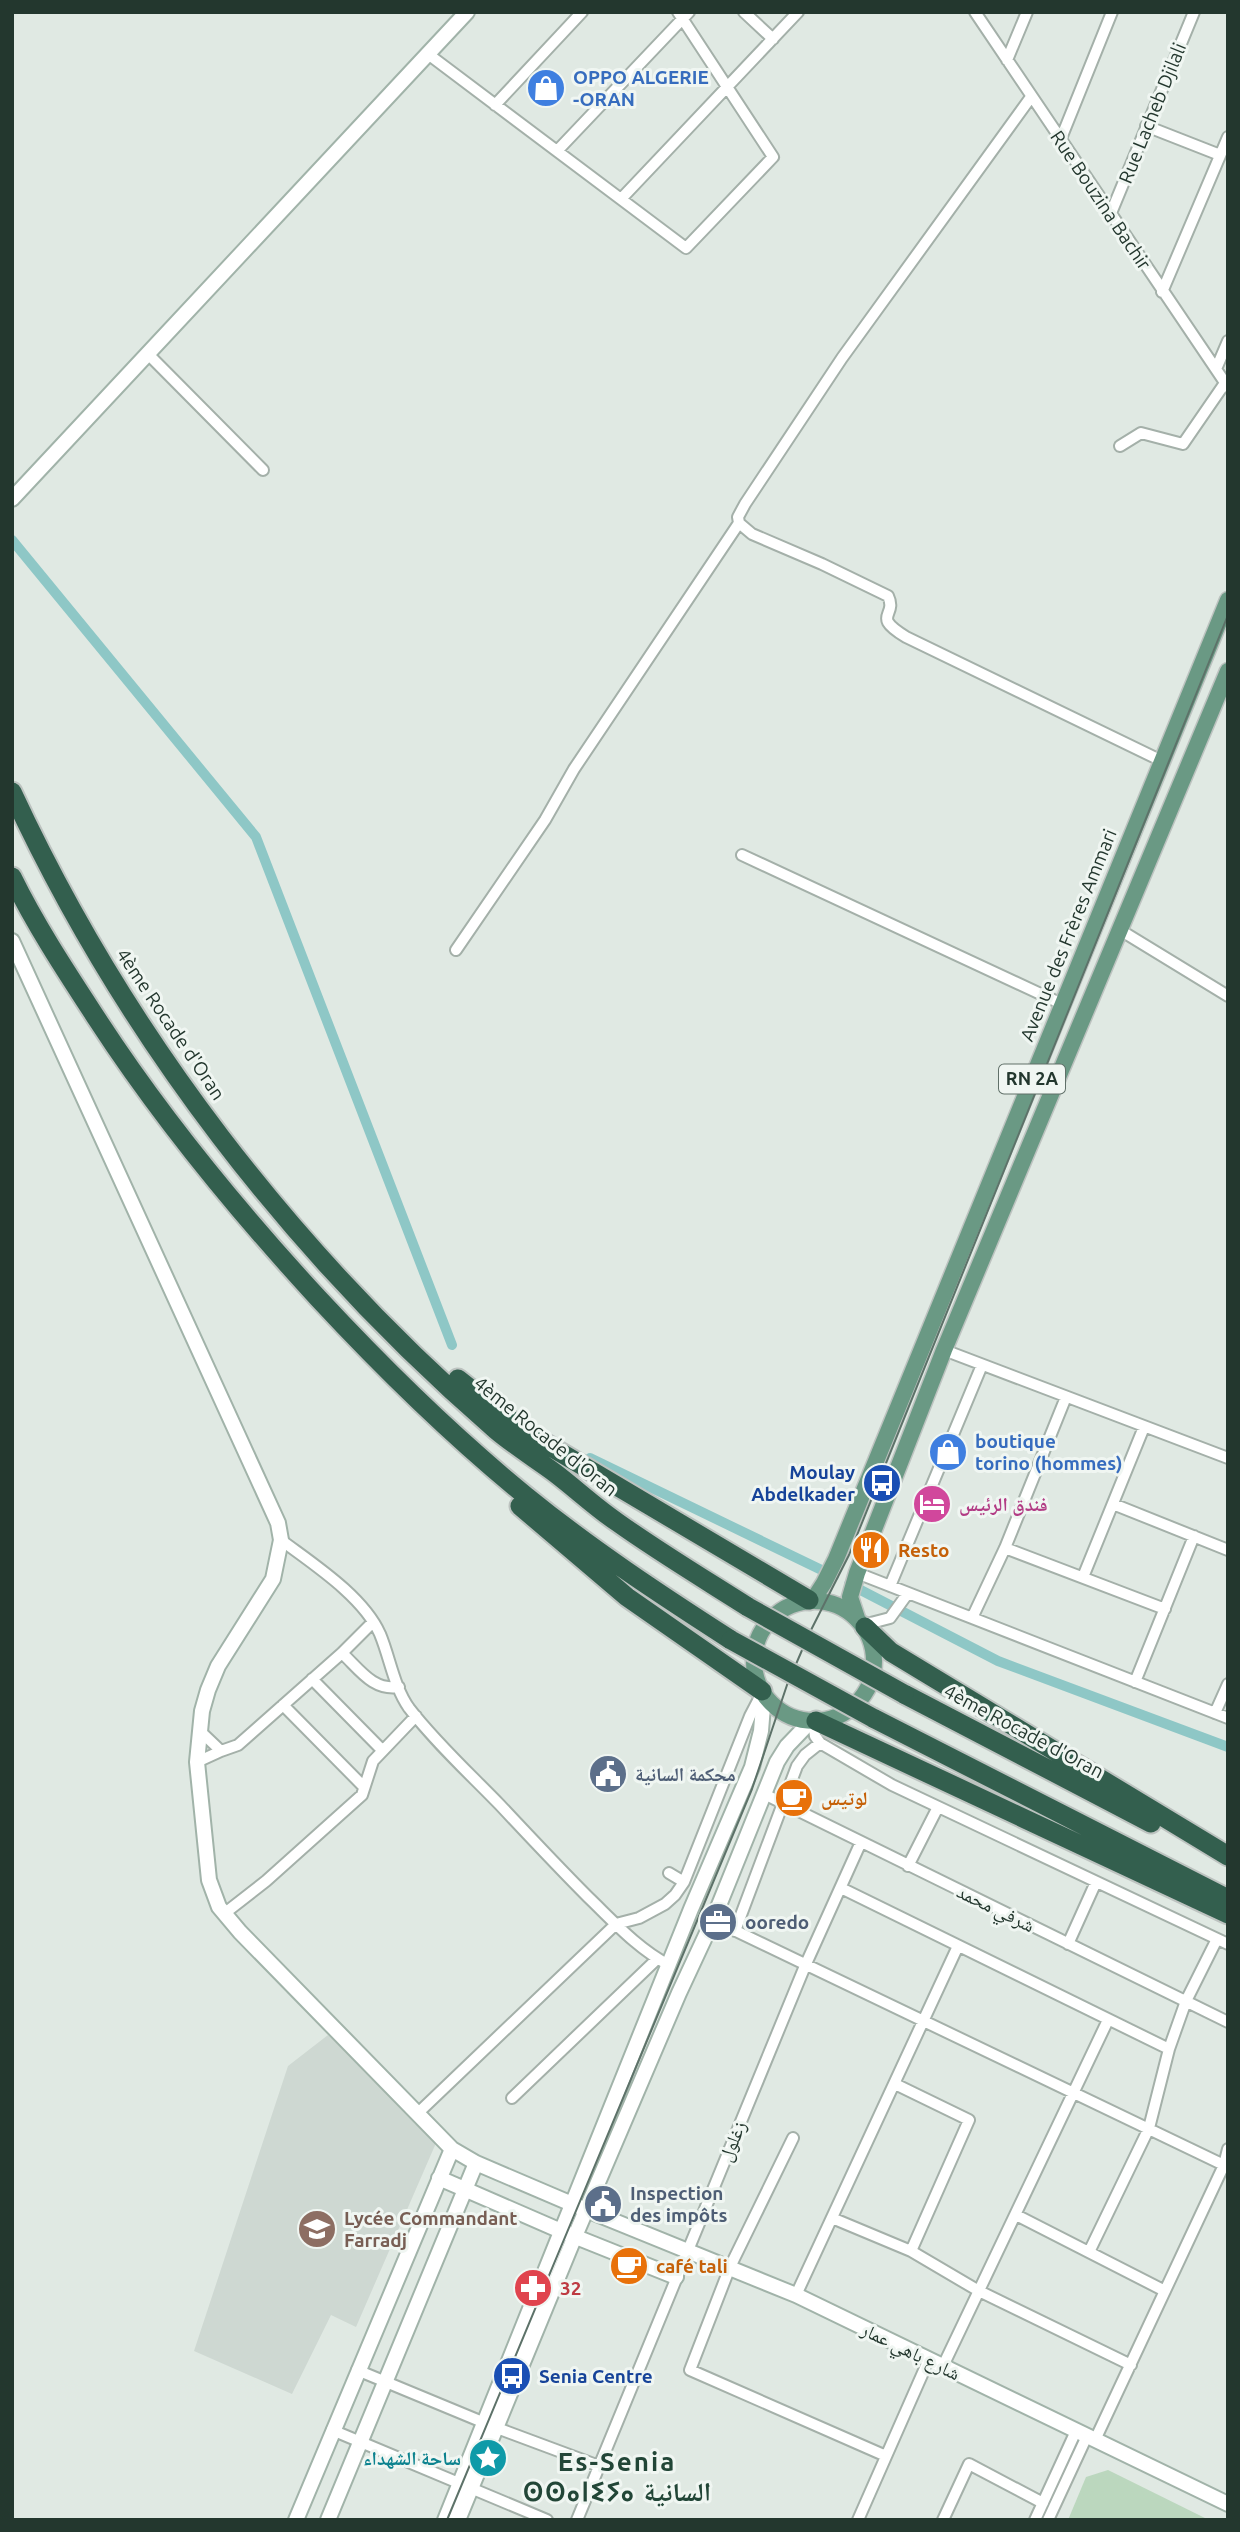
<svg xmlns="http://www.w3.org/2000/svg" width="1240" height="2532" viewBox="0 0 1240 2532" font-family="Ubuntu,'Noto Naskh Arabic','Noto Sans Tifinagh',sans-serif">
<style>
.built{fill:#ced8d2}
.green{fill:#bbd7be}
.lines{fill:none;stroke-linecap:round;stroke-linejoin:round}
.canal{stroke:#8ec7c6;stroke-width:10}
.street-casing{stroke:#a4b0a9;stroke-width:14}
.secondary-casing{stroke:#a1b3a9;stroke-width:18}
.primary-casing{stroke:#bdc3c0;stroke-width:19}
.highway-casing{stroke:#bdc3c0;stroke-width:23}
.street{stroke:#fff;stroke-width:10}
.secondary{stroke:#fff;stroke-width:14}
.primary{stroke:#6a9984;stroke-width:16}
.highway{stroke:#335f4e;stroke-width:19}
.tram{stroke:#5d7269;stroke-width:2}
.highway-bridge-casing{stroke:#bdc3c0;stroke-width:23;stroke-linecap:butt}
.highway-bridge{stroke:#335f4e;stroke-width:19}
.labels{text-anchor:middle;stroke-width:6;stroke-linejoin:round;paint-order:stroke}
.shield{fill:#f0f6f2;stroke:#607069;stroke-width:2}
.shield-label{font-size:18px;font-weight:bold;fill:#23372e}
.shop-label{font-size:19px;font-weight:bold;fill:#366cbe;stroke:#f0f6f2;text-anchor:start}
.street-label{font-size:19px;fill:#23372e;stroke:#f0f6f2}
.transit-label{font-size:19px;font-weight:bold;fill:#164399;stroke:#f0f6f2;text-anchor:end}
.hotel-label{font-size:19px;font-weight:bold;fill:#b23c85;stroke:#f0f6f2;text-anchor:start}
.food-label{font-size:19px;font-weight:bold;fill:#c56008;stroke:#f0f6f2;text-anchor:start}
.service-label{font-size:19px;font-weight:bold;fill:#4e5e75;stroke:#f0f6f2;text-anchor:start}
.education-label{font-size:19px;font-weight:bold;fill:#785e54;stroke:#f0f6f2;text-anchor:start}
.health-label{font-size:19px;font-weight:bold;fill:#be3a42;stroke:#f0f6f2;text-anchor:start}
.culture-label{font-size:19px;font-weight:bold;fill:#0d838f;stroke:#f0f6f2;text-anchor:end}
.district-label{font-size:26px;font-weight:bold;letter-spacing:2px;fill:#224637;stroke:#f0f6f2}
</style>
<rect width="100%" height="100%" fill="#e0e9e3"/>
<path class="built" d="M 328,2035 L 436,2143 L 356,2327 L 331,2315 L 292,2394 L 194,2351 L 288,2066 Z"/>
<path class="green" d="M 1108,2470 L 1209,2520 L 1068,2520 L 1086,2477 Z"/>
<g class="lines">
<path class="canal" d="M 12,540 L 256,837 L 452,1345
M 590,1458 L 834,1576
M 849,1584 L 998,1661 L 1228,1747"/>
<defs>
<path id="street" d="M 744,12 L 773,39
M 975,12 L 1228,387
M 428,54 L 686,248 L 773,157 L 678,12
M 1007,60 L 1027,12
M 1031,97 L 842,358 L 745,504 L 738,517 L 739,523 L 752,534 L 822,564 L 888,596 C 898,617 870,615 906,637 L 1162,761
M 495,105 L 582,12
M 1146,126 L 1220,155
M 1060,141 L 1112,12
M 557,151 L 689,12
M 621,199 L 798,12
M 1111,213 L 1194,12
M 1162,292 L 1228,137
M 148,354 L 263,470
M 1216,369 L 1228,341
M 1120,446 L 1141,433 L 1183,444 L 1225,383
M 742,855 L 1062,1004
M 1120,930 L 1228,996
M 456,950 L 545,820 L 574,769 L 739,523
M 944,1350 L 1228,1458
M 1113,1504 L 1228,1550
M 281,1540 C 313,1564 363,1596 380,1634 C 390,1658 394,1687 409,1708 C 436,1743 470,1774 500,1805 C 529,1836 558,1867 588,1897 C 613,1921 638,1949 669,1965
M 1005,1548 L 1165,1609
M 857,1573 L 1228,1718
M 1083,1577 L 1144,1427
M 890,1586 L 982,1365
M 972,1618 L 1005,1548 L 1066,1397
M 863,1625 L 890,1618 L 908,1593
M 342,1653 C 360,1670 373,1691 399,1687
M 312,1679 L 382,1750
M 1135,1682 L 1194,1536
M 283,1705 L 364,1787
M 1215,1713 L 1228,1684
M 813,1721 L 815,1736 L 820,1743 L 892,1785 L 1228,1944
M 200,1731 L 221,1751 L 238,1745 L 342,1653 L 372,1623
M 197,1762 L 221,1751
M 764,1794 L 1228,2022
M 908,1866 L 938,1807
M 669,1873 L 684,1882
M 841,1888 L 1169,2049
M 225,1913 L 266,1881 L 362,1795 L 373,1761 L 416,1716
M 713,1920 L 1228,2167
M 735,1931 L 797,1766 L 805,1755 L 820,1743
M 1068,1944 L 1096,1882
M 895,2084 L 969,2120 L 911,2251
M 512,2098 L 657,1959
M 418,2113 L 616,1924 L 639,1918 L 665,1904 L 675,1895 L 684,1882 L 750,1716 L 762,1693
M 793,2138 L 730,2267 L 690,2370 L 886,2456
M 1016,2215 L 1165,2291
M 832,2218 L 911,2251 L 979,2291 L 1131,2365
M 1089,2252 L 1149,2128 L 1169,2049 L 1186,2001 L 1217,1939
M 796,2295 L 958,1946
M 943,2366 L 1108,2020
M 357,2370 L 497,2428 L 599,2466
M 332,2430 L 547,2520
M 1095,2440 L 1224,2165 L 1228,2149
M 577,2520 L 805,1966 L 861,1842
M 858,2520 L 929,2359
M 943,2520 L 969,2464 L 1043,2503
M 1035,2520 L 1076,2431
M 1048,2520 L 1087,2436"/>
<path id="secondary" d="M 12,499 L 467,12
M 12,941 L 278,1523 L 281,1540 L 273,1579 L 218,1666 L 208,1690 L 202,1711 L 197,1762 L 209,1880 L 219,1907 L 240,1932 L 452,2149 L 476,2163 L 572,2204 L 796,2295 L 1228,2504
M 439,2178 L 561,2231 L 676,2277
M 296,2520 L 452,2149
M 328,2520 L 476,2163
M 445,2520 L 691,1909 L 752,1767 L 761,1731 L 764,1694
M 458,2520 L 575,2236 L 679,1993 L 713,1920 L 777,1762 L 787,1746 L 811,1721"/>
<path id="primary" d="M 813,1600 L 824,1583 L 836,1559 L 1228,600
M754 1661a60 60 0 1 1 120 0a60 60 0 1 1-120 0Z
M 857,1618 L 850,1597 L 857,1573 L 944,1350 L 1228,671"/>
<path id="highway" d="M 12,792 C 125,1036 293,1254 496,1430 C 515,1446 536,1459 555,1473 C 576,1489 595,1507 617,1522 C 659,1552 704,1579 748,1607
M 12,877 C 36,926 67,973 97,1019 C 162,1119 237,1210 318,1298 C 384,1369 451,1435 526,1496 C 591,1549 661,1595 731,1640
M 458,1379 L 506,1417 L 546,1444 L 809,1600
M 520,1506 L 627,1597 L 762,1691
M 865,1627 L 891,1652 L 1228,1856
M 904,1694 L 1151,1823
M 873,1718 L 1228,1899
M 816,1721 L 1228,1914"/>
</defs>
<use href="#street" class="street-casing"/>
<use href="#secondary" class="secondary-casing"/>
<use href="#primary" class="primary-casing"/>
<use href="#highway" class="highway-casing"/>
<use href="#street" class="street"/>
<use href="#secondary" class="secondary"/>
<use href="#primary" class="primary"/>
<use href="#highway" class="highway"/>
<path class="tram" d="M 447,2520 L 752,1789 L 787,1685 L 809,1634 L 849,1555 L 1228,615"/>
<defs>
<path id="highway-bridge" d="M 748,1607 L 904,1694
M 731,1640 L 873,1718"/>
</defs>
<use href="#highway-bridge" class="highway-bridge-casing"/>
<use href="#highway-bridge" class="highway-bridge"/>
</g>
<defs>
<symbol id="shop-disc" viewBox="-11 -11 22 22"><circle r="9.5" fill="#3f7fe0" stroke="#f0f6f2"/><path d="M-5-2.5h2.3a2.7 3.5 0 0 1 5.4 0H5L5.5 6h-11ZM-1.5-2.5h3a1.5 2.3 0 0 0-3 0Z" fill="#fff"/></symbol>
<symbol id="bus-disc" viewBox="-11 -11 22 22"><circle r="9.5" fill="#1a4fb4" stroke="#f0f6f2"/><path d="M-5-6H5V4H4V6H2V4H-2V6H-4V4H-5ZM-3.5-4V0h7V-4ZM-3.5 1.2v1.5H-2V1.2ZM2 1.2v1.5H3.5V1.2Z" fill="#fff"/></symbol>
<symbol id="hotel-disc" viewBox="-11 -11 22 22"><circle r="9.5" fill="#d1479c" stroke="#f0f6f2"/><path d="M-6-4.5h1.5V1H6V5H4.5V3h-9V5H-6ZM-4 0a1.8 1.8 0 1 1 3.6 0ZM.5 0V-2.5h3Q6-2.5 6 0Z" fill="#fff"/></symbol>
<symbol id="restaurant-disc" viewBox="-11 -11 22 22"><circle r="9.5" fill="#e8710a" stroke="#f0f6f2"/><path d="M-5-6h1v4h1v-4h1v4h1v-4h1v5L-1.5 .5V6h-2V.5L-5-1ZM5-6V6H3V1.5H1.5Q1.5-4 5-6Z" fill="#fff"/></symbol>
<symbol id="civic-disc" viewBox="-11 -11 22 22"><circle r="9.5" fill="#5c6f8a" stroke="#f0f6f2"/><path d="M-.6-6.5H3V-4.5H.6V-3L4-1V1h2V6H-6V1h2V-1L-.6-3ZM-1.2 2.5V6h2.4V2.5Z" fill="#fff"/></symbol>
<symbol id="cafe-disc" viewBox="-11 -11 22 22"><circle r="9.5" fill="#e8710a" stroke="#f0f6f2"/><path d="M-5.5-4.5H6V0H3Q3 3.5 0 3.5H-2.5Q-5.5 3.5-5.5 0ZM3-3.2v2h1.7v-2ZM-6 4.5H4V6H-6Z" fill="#fff"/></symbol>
<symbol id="office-disc" viewBox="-11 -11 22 22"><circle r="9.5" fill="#5c6f8a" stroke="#f0f6f2"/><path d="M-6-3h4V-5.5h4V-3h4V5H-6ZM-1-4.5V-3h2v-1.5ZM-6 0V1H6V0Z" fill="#fff"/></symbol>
<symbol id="school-disc" viewBox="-11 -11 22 22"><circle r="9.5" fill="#8d6e63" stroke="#f0f6f2"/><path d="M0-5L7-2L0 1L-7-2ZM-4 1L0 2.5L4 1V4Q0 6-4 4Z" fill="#fff"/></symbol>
<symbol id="pharmacy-disc" viewBox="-11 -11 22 22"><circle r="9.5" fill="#e0444e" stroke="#f0f6f2"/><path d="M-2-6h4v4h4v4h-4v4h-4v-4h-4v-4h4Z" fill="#fff"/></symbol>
<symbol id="sight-disc" viewBox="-11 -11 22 22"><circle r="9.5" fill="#0f9aa8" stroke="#f0f6f2"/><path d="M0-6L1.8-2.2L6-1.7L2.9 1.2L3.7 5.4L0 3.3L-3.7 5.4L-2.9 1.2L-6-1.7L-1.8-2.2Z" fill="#fff"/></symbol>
</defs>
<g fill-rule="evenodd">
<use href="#shop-disc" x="524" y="66" width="44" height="44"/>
<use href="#shop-disc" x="926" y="1430" width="44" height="44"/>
<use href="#bus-disc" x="860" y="1461" width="44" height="44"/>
<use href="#hotel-disc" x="910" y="1482" width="44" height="44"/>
<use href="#restaurant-disc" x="849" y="1528" width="44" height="44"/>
<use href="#civic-disc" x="586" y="1752" width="44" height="44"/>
<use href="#cafe-disc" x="772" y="1776" width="44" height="44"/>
<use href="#office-disc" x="696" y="1900" width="44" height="44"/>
<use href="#civic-disc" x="581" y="2182" width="44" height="44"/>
<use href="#school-disc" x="295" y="2207" width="44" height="44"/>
<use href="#cafe-disc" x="607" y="2244" width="44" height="44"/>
<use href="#pharmacy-disc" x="511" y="2266" width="44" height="44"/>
<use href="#bus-disc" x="490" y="2354" width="44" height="44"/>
<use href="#sight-disc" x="466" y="2436" width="44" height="44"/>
</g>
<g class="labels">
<rect class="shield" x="999" y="1064.5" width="66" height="29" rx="5"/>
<g class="shield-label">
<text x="1032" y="1085">RN 2A</text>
</g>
<g class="shop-label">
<text x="573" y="84">OPPO ALGERIE<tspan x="573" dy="22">-ORAN</tspan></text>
<text x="975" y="1448">boutique<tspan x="975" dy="22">torino (hommes)</tspan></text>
</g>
<g class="street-label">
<text transform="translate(1152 113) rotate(-68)" y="7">Rue Lacheb Djilali</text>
<text transform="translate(1101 200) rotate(56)" y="7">Rue Bouzina Bachir</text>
<text transform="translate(1068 935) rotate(-68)" y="7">Avenue des Frères Ammari</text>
<text transform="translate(171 1024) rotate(56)" y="7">4ème Rocade d'Oran</text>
<text transform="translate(546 1436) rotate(39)" y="7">4ème Rocade d'Oran</text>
<text transform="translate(1024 1731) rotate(28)" y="7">4ème Rocade d'Oran</text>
<text transform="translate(996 1908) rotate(26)" y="7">شرفي محمد</text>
<text transform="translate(732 2141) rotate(-67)" y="7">زغلول</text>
<text transform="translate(911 2351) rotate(26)" y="7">شارع باهي عمار</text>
</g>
<g class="transit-label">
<text x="855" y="1479">Moulay<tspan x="855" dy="22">Abdelkader</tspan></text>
<text x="539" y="2383" text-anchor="start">Senia Centre</text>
</g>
<g class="hotel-label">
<text x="959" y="1511">فندق الرئيس</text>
</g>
<g class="food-label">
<text x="898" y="1557">Resto</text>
<text x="821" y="1805">لوتيس</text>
<text x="656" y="2273">café tali</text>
</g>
<g class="service-label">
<text x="635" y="1781">محكمة السانية</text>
<text x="745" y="1929">ooredo</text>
<text x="630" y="2200">Inspection<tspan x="630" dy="22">des impôts</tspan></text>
</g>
<g class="education-label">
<text x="344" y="2225">Lycée Commandant<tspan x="344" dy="22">Farradj</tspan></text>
</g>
<g class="health-label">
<text x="560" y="2295">32</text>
</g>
<g class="culture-label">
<text x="461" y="2465">ساحة الشهداء</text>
</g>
<g class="district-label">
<text x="617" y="2471">Es-Senia<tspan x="617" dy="30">ⵙⵙⴰⵏⵉⵢⴰ السانية</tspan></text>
</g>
</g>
<rect width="1240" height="2532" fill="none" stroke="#23372e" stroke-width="28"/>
</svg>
